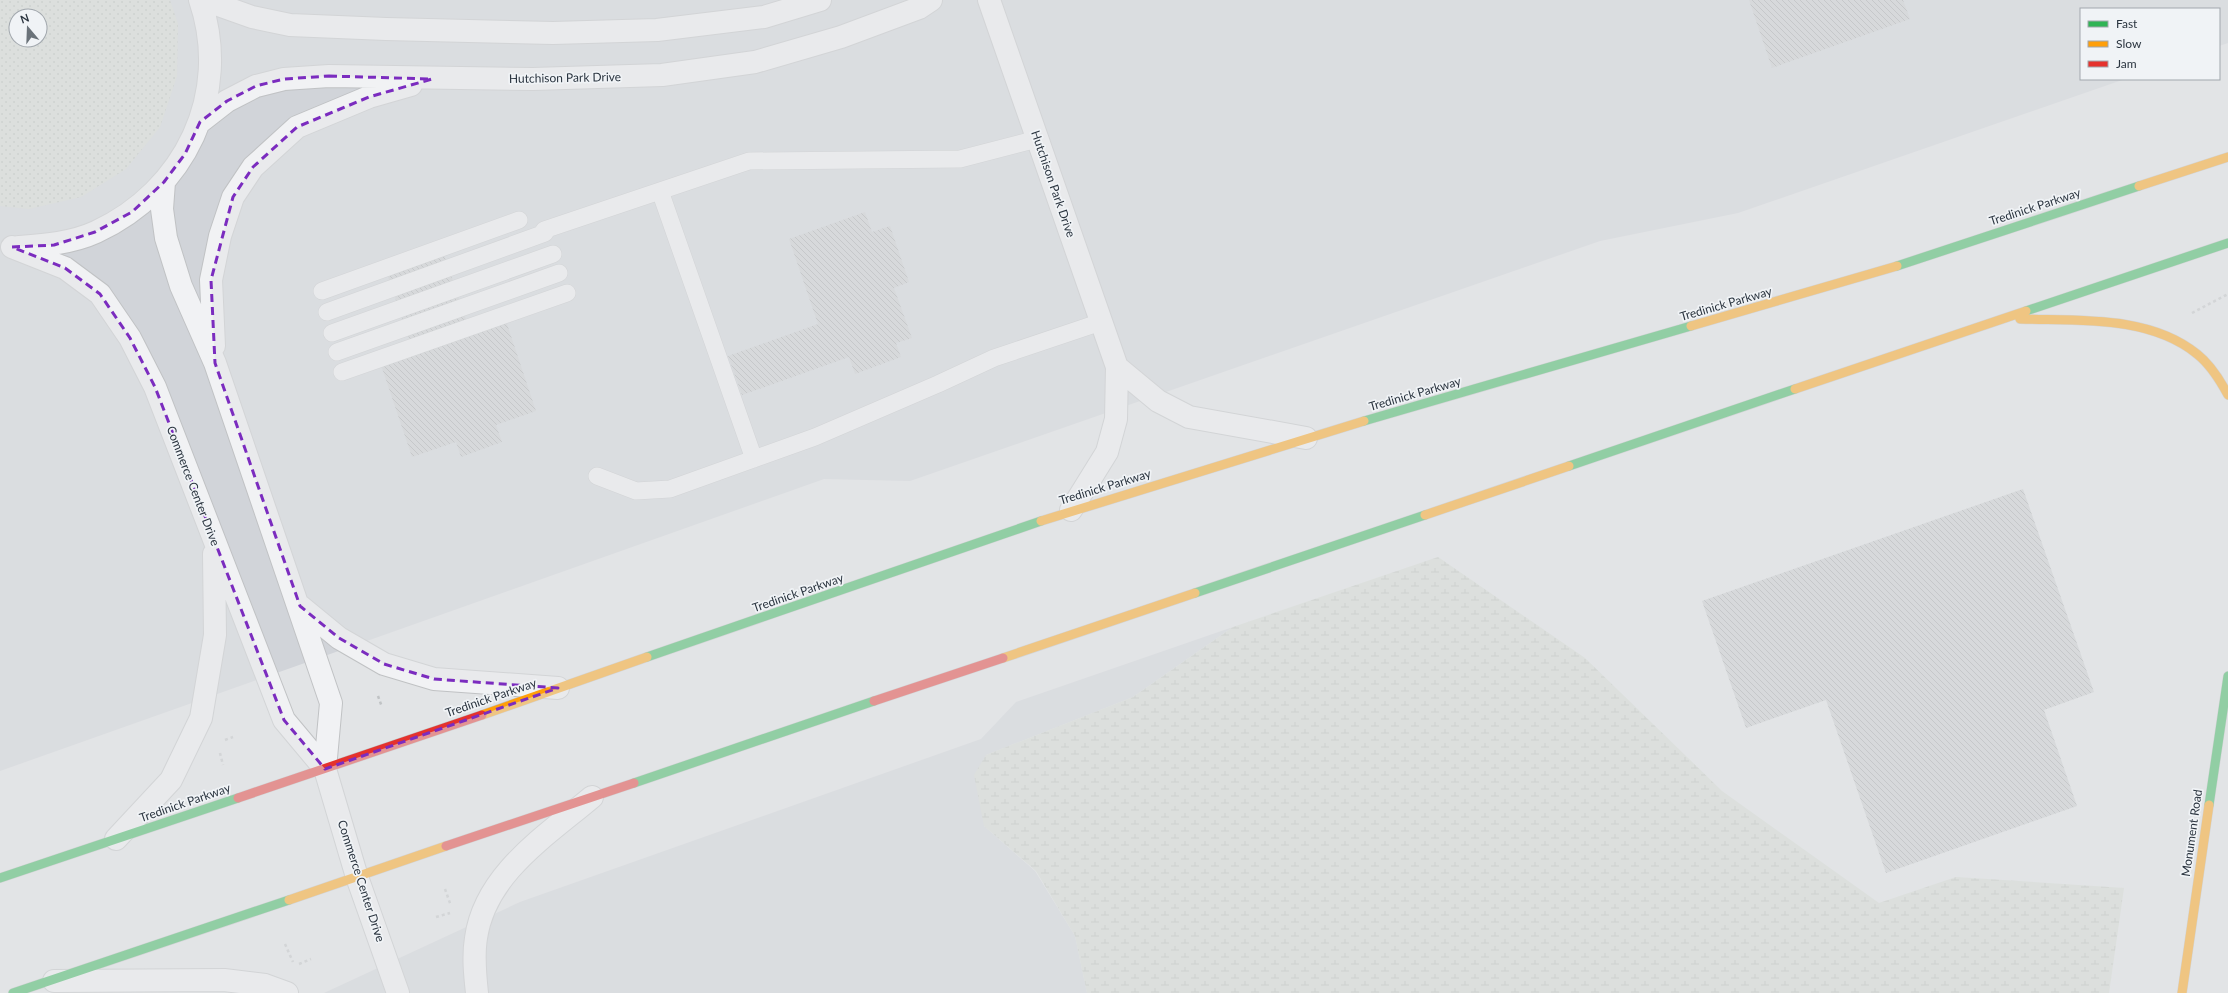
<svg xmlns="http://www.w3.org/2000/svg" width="2228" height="993" viewBox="0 0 2228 993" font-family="Lato,sans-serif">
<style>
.built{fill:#d1d4d9;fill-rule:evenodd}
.green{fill:url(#green-dots);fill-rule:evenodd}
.wetland{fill:url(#wetland-marsh)}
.building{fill:url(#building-back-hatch)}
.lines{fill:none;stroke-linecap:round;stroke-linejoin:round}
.lane-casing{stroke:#c0c2c4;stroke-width:18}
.street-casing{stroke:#c0c2c4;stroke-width:24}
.fast-casing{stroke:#c0c2c4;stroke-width:10}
.slow-casing{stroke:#c0c2c4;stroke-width:10}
.jam-casing{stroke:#c0c2c4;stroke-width:10}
.path{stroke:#c0c3c5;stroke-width:2.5;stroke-dasharray:3 3;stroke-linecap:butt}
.lane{stroke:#f1f2f4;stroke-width:17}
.street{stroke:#f1f2f4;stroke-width:22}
.fast{stroke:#30b455;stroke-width:9}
.slow{stroke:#ff9f0a;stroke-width:9}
.jam{stroke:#e5322d;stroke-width:9}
.marked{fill:none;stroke:#7b2cbf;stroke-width:3;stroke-dasharray:8 5;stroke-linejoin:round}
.labels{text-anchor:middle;stroke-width:3.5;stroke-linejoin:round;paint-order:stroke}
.street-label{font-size:12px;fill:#2a343f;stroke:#f0f3f6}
</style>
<defs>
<pattern id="green-dots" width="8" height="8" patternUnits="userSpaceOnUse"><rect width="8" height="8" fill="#d4dad2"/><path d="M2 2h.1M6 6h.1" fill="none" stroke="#b6bcb5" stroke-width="1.8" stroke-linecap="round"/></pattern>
<pattern id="wetland-marsh" width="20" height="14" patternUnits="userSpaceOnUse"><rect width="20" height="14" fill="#d4dad2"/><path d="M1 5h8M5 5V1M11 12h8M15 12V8" fill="none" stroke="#b6bcb5"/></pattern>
<pattern id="building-back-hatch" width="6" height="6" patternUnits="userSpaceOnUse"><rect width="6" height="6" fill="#cacdcf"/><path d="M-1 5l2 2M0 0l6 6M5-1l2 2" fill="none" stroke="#a4a7a9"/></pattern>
</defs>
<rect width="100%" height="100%" fill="#e2e4e6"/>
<path class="built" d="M 0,0 L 2228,0 L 2228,43 L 2219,46 L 2219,9 L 2081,9 L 2081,79 L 2125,79 L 1738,213 L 1600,241 L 910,481 L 824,479 L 0,771 ZM 16,16 L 40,16 L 40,40 L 16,40 Z
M 1233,627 L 1133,697 L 986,755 L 984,826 L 1035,871 L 1075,936 L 1087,993 L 324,993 L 520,902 L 981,739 L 1016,702 Z"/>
<path class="green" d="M 0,0 L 170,0 L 178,24 L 177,76 L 160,127 L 126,169 L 81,197 L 29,209 L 0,206 ZM 16,16 L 40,16 L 40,40 L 16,40 Z"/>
<path class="wetland" d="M 1438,557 L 1585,658 L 1722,791 L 1879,903 L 1956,877 L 2124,888 L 2109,993 L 1087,993 L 1075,936 L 1036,871 L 984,826 L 974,775 L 986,755 L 1133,697 L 1233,627 Z"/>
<path class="building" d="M 1749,0 L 1903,0 L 1910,19 L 1772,68 Z
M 865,212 L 872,232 L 890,226 L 909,282 L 894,288 L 912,338 L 896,343 L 901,357 L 855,374 L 849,357 L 742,395 L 728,356 L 818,324 L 789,239 Z
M 441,246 L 471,334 L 506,321 L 536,411 L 496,425 L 502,442 L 461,457 L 456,442 L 412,457 L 381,365 L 414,353 L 384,265 Z
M 2023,489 L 2094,692 L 2044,710 L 2077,806 L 1886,873 L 1826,700 L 1746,728 L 1702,601 Z"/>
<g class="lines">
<defs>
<path id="lane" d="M 660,191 L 754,459
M 544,230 L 749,161 L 960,159 L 1037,139
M 322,291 L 519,220
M 327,312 L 545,233
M 332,333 L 553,254
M 337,352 L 559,273
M 342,372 L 567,293
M 597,476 L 636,491 L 670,489 L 815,437 L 938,384 L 994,358 L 1101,322"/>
<path id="street" d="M 216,0 L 221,6 L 252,17 L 290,25 L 386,29 L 553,33 L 657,30 L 764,17 L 820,0
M 989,0 L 1117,367 L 1116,419 L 1107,452 L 1071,510
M 200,122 L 227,101 L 256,86 L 284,79 L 329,76 L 533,79 L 662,75 L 755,62 L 841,37 L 919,8 L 931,0
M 164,182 L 162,209 L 166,238 L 181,286 L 215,363 L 331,703 L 325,769 L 357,877 L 398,993
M 12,247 L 65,268 L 100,294 L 130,338 L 155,387 L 284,720 L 325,769
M 19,247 C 45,245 72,243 96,232 C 185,191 232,94 200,0
M 214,346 L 211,280 L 220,236 L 233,197 L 253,167 L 297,127 L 369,97 L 411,85
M 1117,367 L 1158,401 L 1189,417 L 1306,438
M 300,606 L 339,638 L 384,664 L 434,679 L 558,688
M 116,839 L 171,780 L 201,718 L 215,635 L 214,554
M 54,981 L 224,980 L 265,985 L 287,993
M 477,993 C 475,975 473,956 476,938 C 485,874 546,836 592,797"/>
<path id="fast" d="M 1897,266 L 2139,186
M 2026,311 L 2228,243
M 1364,421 L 1691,326
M 1569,466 L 1795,389
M 1195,593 L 1425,515
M 647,657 L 1041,521
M 634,783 L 874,701
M 2209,805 L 2228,676
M 0,878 L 238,798
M 13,993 L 289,900"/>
<path id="slow" d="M 2139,186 L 2228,157
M 2020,319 C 2078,321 2149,315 2197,354 C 2211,365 2220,380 2228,395
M 1691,326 L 1897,266
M 1795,389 L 2026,311
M 1425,515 L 1569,466
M 1041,521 L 1364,421
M 1003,658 L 1195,593
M 482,715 L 647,657
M 289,900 L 446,846
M 2182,993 L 2209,805"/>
<path id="jam" d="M 874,701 L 1003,658
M 238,798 L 482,715
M 446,846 L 634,783"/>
</defs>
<use href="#lane" class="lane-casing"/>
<use href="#street" class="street-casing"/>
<use href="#fast" class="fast-casing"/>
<use href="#slow" class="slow-casing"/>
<use href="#jam" class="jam-casing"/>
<path class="path" d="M 2192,313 L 2228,294
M 378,696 L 382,707
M 225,740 L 233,737
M 220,753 L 223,765
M 445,889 L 451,906
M 436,917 L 450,913
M 285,944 L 293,962
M 299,964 L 311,959"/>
<use href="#lane" class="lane"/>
<use href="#street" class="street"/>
<use href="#fast" class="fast"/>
<use href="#slow" class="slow"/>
<use href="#jam" class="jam"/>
</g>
<path d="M0 0H2228V993H0ZM 329,76 L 432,79 L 369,97 L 297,127 L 253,167 L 233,197 L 211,280 L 215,363 L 300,606 L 339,638 L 384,664 L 434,679 L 558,688 L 325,769 L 284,720 L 155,387 L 130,338 L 100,294 L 65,268 L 12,247 L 54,245 L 95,232 L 132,212 L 164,182 L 185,154 L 200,122 L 227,101 L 256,86 L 284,79 Z" fill="#e2e4e6" fill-opacity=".55" fill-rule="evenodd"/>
<path class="marked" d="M 329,76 L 432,79 L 369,97 L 297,127 L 253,167 L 233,197 L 211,280 L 215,363 L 300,606 L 339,638 L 384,664 L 434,679 L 558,688 L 325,769 L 284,720 L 155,387 L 130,338 L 100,294 L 65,268 L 12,247 L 54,245 L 95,232 L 132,212 L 164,182 L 185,154 L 200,122 L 227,101 L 256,86 L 284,79 Z"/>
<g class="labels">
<g class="street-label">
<text transform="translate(565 78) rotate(-1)" y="4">Hutchison Park Drive</text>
<text transform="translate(1053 184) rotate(71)" y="4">Hutchison Park Drive</text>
<text transform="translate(2035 207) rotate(-18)" y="4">Tredinick Parkway</text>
<text transform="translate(1726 304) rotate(-16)" y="4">Tredinick Parkway</text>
<text transform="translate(1415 394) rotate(-16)" y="4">Tredinick Parkway</text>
<text transform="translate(193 486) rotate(69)" y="4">Commerce Center Drive</text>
<text transform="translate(1105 487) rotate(-17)" y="4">Tredinick Parkway</text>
<text transform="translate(798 593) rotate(-19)" y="4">Tredinick Parkway</text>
<text transform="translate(491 698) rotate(-19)" y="4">Tredinick Parkway</text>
<text transform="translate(185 803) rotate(-19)" y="4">Tredinick Parkway</text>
<text transform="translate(2192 833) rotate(-82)" y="4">Monument Road</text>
<text transform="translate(361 881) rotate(72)" y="4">Commerce Center Drive</text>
</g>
</g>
<rect x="2080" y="8" width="140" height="72" fill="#f0f3f6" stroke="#a1a7ad"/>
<rect x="2088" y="21" width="20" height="6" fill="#30b455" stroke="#a1a7ad"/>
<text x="2116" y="28" font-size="12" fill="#2a343f">Fast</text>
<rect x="2088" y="41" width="20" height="6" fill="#ff9f0a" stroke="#a1a7ad"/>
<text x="2116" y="48" font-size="12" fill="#2a343f">Slow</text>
<rect x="2088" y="61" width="20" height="6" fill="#e5322d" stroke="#a1a7ad"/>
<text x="2116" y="68" font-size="12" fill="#2a343f">Jam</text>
<g transform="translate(28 28) rotate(341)"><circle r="19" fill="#f0f3f6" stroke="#a1a7ad"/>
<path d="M0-3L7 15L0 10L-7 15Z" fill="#6a7279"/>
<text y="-6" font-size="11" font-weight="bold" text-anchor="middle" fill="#2a343f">N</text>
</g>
</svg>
